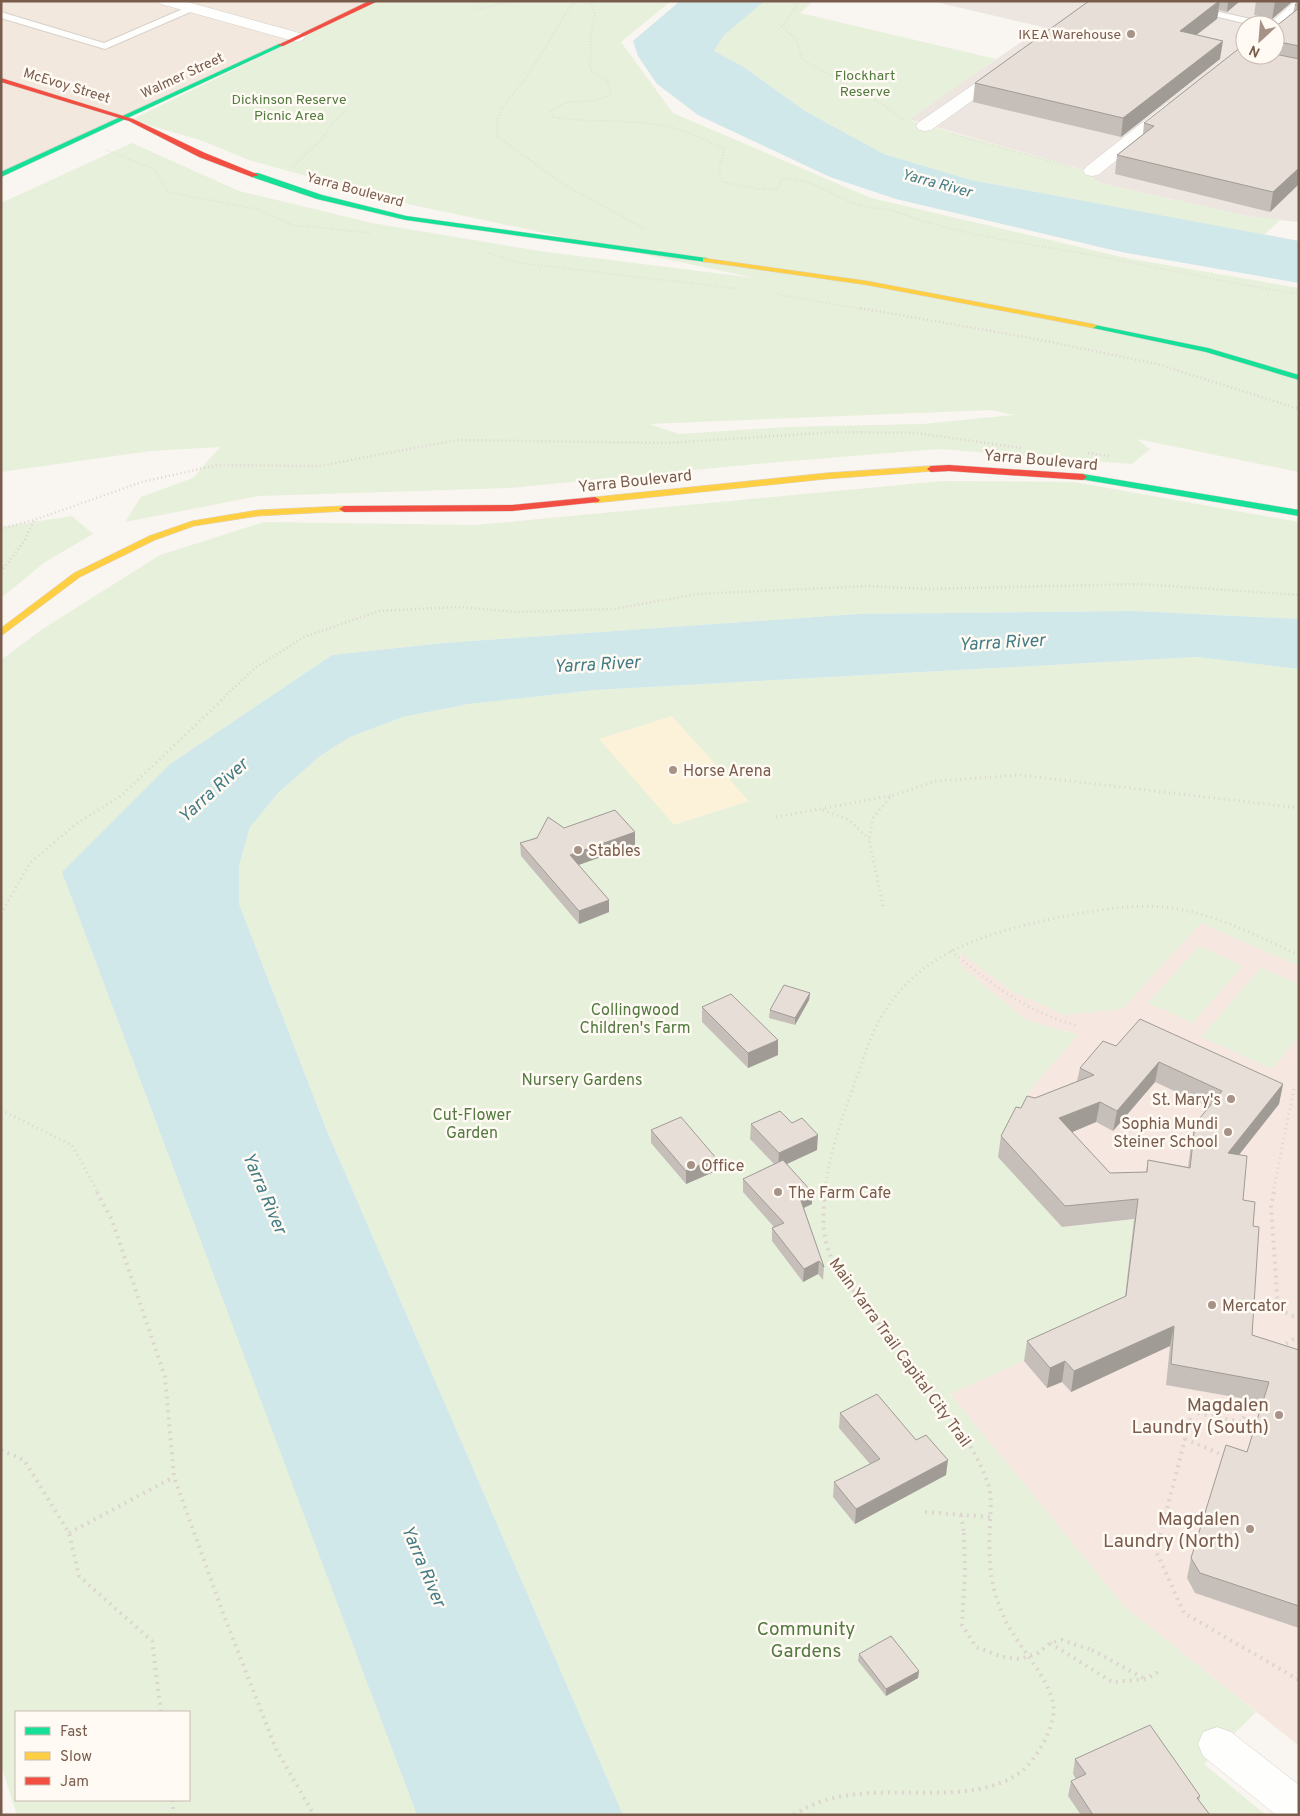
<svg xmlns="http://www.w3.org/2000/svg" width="1300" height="1816" viewBox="0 0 1300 1816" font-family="Overpass,sans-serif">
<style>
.residential{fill:#f2e8de}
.commercial{fill:#f6e8e1}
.industrial{fill:#ede5e0;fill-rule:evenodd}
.green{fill:#e7f0db;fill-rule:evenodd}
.sand{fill:#fbf2d9}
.water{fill:#d0e8ea}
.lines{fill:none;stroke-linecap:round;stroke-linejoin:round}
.lane-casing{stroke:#d7d1cb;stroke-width:2}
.street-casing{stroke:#d7d1cb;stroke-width:1}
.fast-casing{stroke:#d9d2cb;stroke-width:1}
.slow-casing{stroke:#d9d2cb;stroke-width:1}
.jam-casing{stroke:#d9d2cb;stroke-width:1}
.path-far3{stroke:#dcd5d0;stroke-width:2;stroke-dasharray:0.5 2.5;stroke-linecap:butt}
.path-far2{stroke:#dcd5d0;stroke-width:2.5;stroke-dasharray:1 3;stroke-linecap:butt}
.path-far1{stroke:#dcd5d0;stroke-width:3;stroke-dasharray:1 4;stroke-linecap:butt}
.path{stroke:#dcd5d0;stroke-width:4;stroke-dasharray:2 5;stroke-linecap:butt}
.lane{fill:#fefefd;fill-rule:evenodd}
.street{fill:#fefefd;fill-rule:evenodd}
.fast{fill:#16e098;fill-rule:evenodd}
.slow{fill:#ffcf43;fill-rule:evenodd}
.jam{fill:#f24e42;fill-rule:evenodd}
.path-bridge{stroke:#dcd5d0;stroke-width:4;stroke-dasharray:2 5;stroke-linecap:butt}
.wall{fill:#c6bfb9;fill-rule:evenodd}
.shaded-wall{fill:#a19b96}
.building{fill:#e6ded7;stroke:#a19b96;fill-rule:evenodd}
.poi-dot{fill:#a69286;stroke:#fffaf3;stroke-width:2}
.labels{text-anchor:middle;stroke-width:5;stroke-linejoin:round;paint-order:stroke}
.far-poi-label{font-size:14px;fill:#7a5c4d;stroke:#fffaf3;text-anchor:end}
.far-street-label{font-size:14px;fill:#7a5c4d;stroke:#fffaf3}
.far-park-label{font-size:14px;fill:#537a41;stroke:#fffaf3}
.far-water-label{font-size:15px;font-style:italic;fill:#437c86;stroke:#fffaf3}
.street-label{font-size:16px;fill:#7a5c4d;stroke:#fffaf3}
.poi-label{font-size:16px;fill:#7a5c4d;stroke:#fffaf3;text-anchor:start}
.park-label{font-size:16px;fill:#537a41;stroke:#fffaf3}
.water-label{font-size:18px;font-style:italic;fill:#437c86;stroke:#fffaf3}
.near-poi-label{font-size:19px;fill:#7a5c4d;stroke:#fffaf3;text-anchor:end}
.near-park-label{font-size:19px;fill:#537a41;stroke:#fffaf3}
</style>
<rect width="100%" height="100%" fill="#f9f5f0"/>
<path class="residential" d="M 1,1 L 375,1 L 1,175 Z"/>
<path class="commercial" d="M 1201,923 L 1299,966 L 1299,1746 L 1125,1607 L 950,1394 L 1122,1316 L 1134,1219 L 1062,1227 L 998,1157 L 1032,1087 L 1077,1035 L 1026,1020 L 958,964 L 962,952 L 1010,990 L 1122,1009 Z"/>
<path class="industrial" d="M 931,1 L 1299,1 L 1299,222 L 1251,217 L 1100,183 L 1081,169 L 909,119 L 1043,27 ZM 1245,25 L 1275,25 L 1275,55 L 1245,55 Z"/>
<path class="green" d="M 375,1 L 671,1 L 621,42 L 673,113 L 871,198 L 1126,258 L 1299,288 L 1299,472 L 1137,439 L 1150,449 L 1132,464 L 939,449 L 778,462 L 510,488 L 259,496 L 125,522 L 141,497 L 193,478 L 220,447 L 150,451 L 1,472 L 1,203 L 132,143 L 239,191 L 372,223 L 546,252 L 755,278 L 408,204 L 249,160 L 200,140 L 131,120 ZM 991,410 L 1015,415 L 922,424 L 785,427 L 679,434 L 649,424 Z
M 765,1 L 813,1 L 800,13 L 996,59 L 909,120 L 1081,169 L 1100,183 L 1251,217 L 1281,219 L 1264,235 L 971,180 L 884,154 L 805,111 L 744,67 L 714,51 L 722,36 Z
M 942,481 L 1074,482 L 1299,522 L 1299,619 L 1133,611 L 857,614 L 443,643 L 332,655 L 170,764 L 417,1815 L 17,1815 L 1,1765 L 1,660 L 41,630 L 160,555 L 264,522 L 476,525 ZM 16,1712 L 189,1712 L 189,1800 L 16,1800 Z
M 72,516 L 93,534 L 45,562 L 1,598 L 1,527 Z
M 1196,657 L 1299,669 L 1299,966 L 1201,923 L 1122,1009 L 1064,1015 L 1010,990 L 961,953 L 958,963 L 1026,1020 L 1078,1035 L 1032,1087 L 999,1157 L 1062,1227 L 1134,1219 L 1123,1316 L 950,1394 L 1125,1607 L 1256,1712 L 1204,1764 L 1266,1815 L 623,1815 L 327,1131 L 239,904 L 239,866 L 250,827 L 278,793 L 320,756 L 350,737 L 403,717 L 469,704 L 595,690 Z
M 1199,946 L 1243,966 L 1192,1023 L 1148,1003 Z
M 1261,968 L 1299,984 L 1299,1036 L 1272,1069 L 1201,1037 Z"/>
<path class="sand" d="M 672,716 L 749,801 L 674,825 L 599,739 Z"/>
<path class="water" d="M 680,1 L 765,1 L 723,36 L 714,51 L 744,67 L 805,111 L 884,154 L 971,180 L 1299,241 L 1299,283 L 1121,252 L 896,199 L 830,177 L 698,115 L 657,84 L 638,56 L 633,41 Z
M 1133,611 L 1299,619 L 1299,669 L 1196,657 L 595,690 L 469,704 L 403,717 L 350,737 L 320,756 L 278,793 L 250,827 L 239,866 L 239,904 L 327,1131 L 623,1815 L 417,1815 L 62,872 L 170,764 L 332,655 L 443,643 L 857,614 Z"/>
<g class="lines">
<defs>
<path id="lane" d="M 1151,1 L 1169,1 L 1265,22 L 1270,25 L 1252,25 Z
M 192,5 L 197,8 L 195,10 L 105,49 L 1,18 L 1,12 L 104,43 Z"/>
<path id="street" d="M 158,1 L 184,1 L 303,34 L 305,37 L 303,40 L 297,42 L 161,4 Z
M 1299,1 L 1299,14 L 1281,29 L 1275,31 L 1275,25 L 1268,25 L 1293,3 Z
M 1005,65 L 1011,67 L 1013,70 L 1011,73 L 931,130 L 925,131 L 919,130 L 916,126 L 919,122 L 999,67 Z
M 1173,102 L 1179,103 L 1181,107 L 1179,111 L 1098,175 L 1092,176 L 1086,175 L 1083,171 L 1086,167 L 1167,103 Z
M 1217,1727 L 1231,1732 L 1299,1785 L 1299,1815 L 1276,1815 L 1203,1756 L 1198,1744 L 1203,1732 Z"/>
<path id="fast" d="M 279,44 L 284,45 L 1,177 L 1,172 Z
M 252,173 L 258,173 L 322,195 L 406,216 L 706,258 L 710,260 L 706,262 L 406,220 L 317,199 L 252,177 Z
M 1090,324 L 1208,348 L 1299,375 L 1299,380 L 1206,352 L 1093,328 L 1089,326 Z
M 1083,474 L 1299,510 L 1299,516 L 1080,479 L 1079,477 Z"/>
<path id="slow" d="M 703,258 L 867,281 L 1093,324 L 1097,326 L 1093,328 L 867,285 L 706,262 L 703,262 Z
M 931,466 L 935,469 L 934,471 L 826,479 L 595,503 L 590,500 L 595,497 L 826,473 Z
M 344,506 L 347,507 L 347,511 L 258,516 L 194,526 L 155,540 L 80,577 L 1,636 L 1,628 L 74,573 L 149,536 L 192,521 L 258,510 Z"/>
<path id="jam" d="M 369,1 L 378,1 L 283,46 L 278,45 Z
M 1,78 L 133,119 L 205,153 L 259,175 L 252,177 L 199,157 L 129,121 L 1,82 Z
M 949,465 L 1083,474 L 1087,477 L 1083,480 L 949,471 L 931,472 L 927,469 L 931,466 Z
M 595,497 L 600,500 L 598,502 L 512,511 L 344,512 L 339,509 L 344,506 L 512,505 Z"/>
</defs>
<use href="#lane" class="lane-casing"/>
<use href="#street" class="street-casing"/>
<use href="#fast" class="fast-casing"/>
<use href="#slow" class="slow-casing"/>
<use href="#jam" class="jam-casing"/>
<path class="path-far3" d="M 576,1 L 568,10 L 526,78 L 502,108 L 497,122 L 497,136 L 563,184 L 645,229
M 590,1 L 595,14 L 591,33 L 590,70 L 607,81 L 611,90 L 609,96 L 595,100 L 565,103 L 551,111 L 553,117 C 589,123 625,119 660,125 C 683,129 704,139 725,149 L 719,168 L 722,182 L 758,189 L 778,189 L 782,179 C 811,177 830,195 856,204 C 867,208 878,208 890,210 C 904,214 919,220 933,224 C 984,238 1035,245 1086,254 C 1157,267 1227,283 1299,294
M 797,1 L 795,8 L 782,27 L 796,39 L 803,60 L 885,106 L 903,120
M 477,9 L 516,1
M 952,134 L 1071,167
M 106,150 L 154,169 L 168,192 L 257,209 L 293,225 L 372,233
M 292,167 L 322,139 L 333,122 L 348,109
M 489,253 L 520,263 L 740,289
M 776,294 L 867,310"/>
<path class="path-far2" d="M 860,308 L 1031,338 L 1157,364 L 1299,409
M 1088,453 L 1109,456
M 1,529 L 33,520
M 1,572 L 25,540 L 34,520 L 142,482 L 217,465 L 319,466 L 457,440 L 666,443 L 838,432 L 917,433 L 1021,448
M 221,700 L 255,668 L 304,637 L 379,611 L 458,607 L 517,612 L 614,609 L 697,594 L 868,586 L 929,589 L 1139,584 L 1299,595"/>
<path class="path-far1" d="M 823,810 L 849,820 L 869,839
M 776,817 L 890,796
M 883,906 L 869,839 L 873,818 L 891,796 L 936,781 L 1020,775 L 1299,808
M 1,914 L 30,863 L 76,824 L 122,795 L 223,699
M 951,951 C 989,982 1027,1013 1076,1025
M 1,1110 L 72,1145 L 98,1193
M 825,1193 C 828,1157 841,1122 853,1088 C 861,1065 868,1042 879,1021 C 916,953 985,933 1056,918 C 1098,910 1140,901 1183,910 C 1224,918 1261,938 1299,955
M 1273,1193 L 1294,1088"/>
<path class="path" d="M 97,1192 L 112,1220 L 165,1377 L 174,1477 L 223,1613 L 276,1749 L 314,1815
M 1274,1192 L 1271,1205 L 1278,1309 L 1299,1319
M 1280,1347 L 1299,1336
M 1252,1397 L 1242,1422 L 1192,1412 L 1156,1551 L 1184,1613 L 1299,1680
M 1185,1439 L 1225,1456
M 1,1450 L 24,1460 L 69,1533 L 79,1576 L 152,1641 L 161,1712
M 925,1512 L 990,1517
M 961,1515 L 964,1533
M 69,1533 L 174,1477
M 1050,1643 L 1112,1682 L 1146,1679 L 1158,1672
M 1092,1650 L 1145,1679
M 172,1800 L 174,1815
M 794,1815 C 860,1769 963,1816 1022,1771 C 1037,1758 1058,1723 1053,1703 C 1047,1677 1025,1654 1012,1632 C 1005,1622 1001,1610 997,1599 C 988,1574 989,1547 990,1522 C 991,1508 992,1494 987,1481 C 973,1443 946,1410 921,1378 C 893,1342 864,1305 836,1268 C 822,1241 822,1222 825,1192"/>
<use href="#lane" class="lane"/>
<use href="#street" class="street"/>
<use href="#fast" class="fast"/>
<use href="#slow" class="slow"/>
<use href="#jam" class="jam"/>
<path class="path-bridge" d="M 964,1533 L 965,1573 L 962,1625 L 976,1647 L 1003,1657 L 1020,1659 L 1038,1653 L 1050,1643 L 1062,1640 L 1092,1650"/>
</g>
<path class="wall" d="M 1089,1 L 1240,1 L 1227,12 L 1219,10 L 1217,19 L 1196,35 L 1220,59 L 1121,137 L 973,102 L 975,83 Z
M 1256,1 L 1293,1 L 1272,19 L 1254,15 Z
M 1299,1 L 1299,184 L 1270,212 L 1115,174 L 1117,155 L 1143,134 L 1144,123 L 1275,55 L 1275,27 L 1293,13 L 1295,5 Z
M 564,828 L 635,845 L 578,865 L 609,900 L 609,912 L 579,924 L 521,856 L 520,843 Z
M 810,993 L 809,1000 L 795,1025 L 769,1018 L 770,1010 Z
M 702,1007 L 778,1040 L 778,1055 L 748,1068 L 702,1022 Z
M 1116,1046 L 1283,1084 L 1279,1104 L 1238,1155 L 1243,1200 L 1253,1226 L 1252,1335 L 1299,1350 L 1299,1628 L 1195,1593 L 1187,1578 L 1191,1558 L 1247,1452 L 1263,1402 L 1166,1385 L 1170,1346 L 1071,1392 L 1062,1382 L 1047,1388 L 1024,1361 L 1027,1341 L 1125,1297 L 1134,1219 L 1062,1227 L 998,1157 L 1001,1136 L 1021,1108 L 1035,1098 L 1077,1081 L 1080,1068 ZM 1155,1082 L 1209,1107 L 1195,1124 L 1191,1144 L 1188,1167 L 1148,1160 L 1146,1172 L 1110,1173 L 1072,1132 L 1096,1122 L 1113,1131 Z
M 751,1124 L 817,1150 L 787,1164 L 812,1204 L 804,1208 L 824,1267 L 823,1280 L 818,1274 L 803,1282 L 772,1241 L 772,1228 L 774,1227 L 743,1192 L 743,1179 L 774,1164 L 750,1139 Z
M 651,1130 L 716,1171 L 686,1184 L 651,1143 Z
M 840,1413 L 916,1440 L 946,1475 L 855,1524 L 833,1497 L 834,1482 L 870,1464 L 839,1428 Z
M 859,1654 L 919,1671 L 918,1678 L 886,1696 L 858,1661 Z
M 1075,1759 L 1200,1796 L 1199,1801 L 1210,1815 L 1081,1815 L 1068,1796 L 1071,1781 L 1076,1779 L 1073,1774 Z"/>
<path class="shaded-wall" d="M 1219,1 L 1220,1 L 1217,19 L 1177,50 L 1180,31 Z
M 1228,1 L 1240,1 L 1227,12 Z
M 1275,1 L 1293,1 L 1272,19 Z
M 1223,41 L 1220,59 L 1121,137 L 1123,118 Z
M 1299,168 L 1299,184 L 1270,212 L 1273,192 Z
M 635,832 L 635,845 L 570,868 L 570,855 Z
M 609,900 L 609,912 L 579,924 L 579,911 Z
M 810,993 L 809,1000 L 795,1025 L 795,1018 Z
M 778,1040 L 778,1055 L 748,1068 L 748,1053 Z
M 1159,1062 L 1155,1082 L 1113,1131 L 1117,1111 Z
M 1283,1084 L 1279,1104 L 1224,1174 L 1228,1153 Z
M 1100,1102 L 1096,1122 L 1056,1139 L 1059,1118 Z
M 818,1135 L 817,1150 L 778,1168 L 779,1153 Z
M 716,1158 L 716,1171 L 686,1184 L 686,1171 Z
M 812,1192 L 812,1204 L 799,1210 L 800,1198 Z
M 819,1261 L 818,1274 L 803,1282 L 804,1269 Z
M 1174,1326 L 1170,1346 L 1071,1392 L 1074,1371 Z
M 1065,1361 L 1062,1382 L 1047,1388 L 1050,1368 Z
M 948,1460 L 946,1475 L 855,1524 L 856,1509 Z
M 919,1671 L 918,1678 L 886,1696 L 886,1689 Z"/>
<path class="building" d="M 1089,1 L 1219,1 L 1180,31 L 1223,41 L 1123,118 L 975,83 Z
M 1298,1 L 1299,5 L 1295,5 Z
M 1299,8 L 1299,46 L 1275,41 L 1275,27 Z
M 1241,47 L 1245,48 L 1245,55 L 1275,55 L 1275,54 L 1299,59 L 1299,168 L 1273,192 L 1117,155 L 1154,126 L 1144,123 Z
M 615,810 L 635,832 L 570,855 L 609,900 L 579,911 L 520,843 L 537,838 L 548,817 L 564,828 Z
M 784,985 L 810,993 L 795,1018 L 770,1010 Z
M 731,994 L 778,1040 L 748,1053 L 702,1007 Z
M 1140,1019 L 1283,1084 L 1228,1153 L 1247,1156 L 1243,1200 L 1255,1202 L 1253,1226 L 1259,1227 L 1252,1335 L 1299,1350 L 1299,1606 L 1200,1573 L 1191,1558 L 1226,1445 L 1247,1452 L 1269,1382 L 1171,1364 L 1174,1326 L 1074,1371 L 1065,1361 L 1050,1368 L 1027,1341 L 1126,1296 L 1138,1199 L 1065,1206 L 1001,1136 L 1016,1107 L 1021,1108 L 1027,1096 L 1035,1098 L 1094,1075 L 1080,1068 L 1103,1041 L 1116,1046 ZM 1159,1062 L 1222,1091 L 1195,1124 L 1190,1168 L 1148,1160 L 1147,1172 L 1110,1173 L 1059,1118 L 1100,1102 L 1117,1111 Z
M 780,1111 L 792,1123 L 802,1118 L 818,1135 L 779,1153 L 751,1124 Z
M 681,1117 L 716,1158 L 686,1171 L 651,1130 Z
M 783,1160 L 812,1192 L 800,1198 L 824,1267 L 819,1261 L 804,1269 L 772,1228 L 784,1223 L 743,1179 Z
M 877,1394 L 916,1440 L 926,1435 L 948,1460 L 856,1509 L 834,1482 L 880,1459 L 840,1413 Z
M 891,1636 L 919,1671 L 886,1689 L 859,1654 Z
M 1150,1725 L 1200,1796 L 1197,1798 L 1210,1815 L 1093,1815 L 1071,1781 L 1086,1774 L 1075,1759 Z"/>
<g class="poi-dot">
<circle cx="1131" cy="34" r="5"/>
<circle cx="673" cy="770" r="5"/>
<circle cx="578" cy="850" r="5"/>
<circle cx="1231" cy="1099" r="5"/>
<circle cx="1228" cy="1132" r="5"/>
<circle cx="691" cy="1165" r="5"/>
<circle cx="778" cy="1192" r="5"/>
<circle cx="1212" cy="1305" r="5"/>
<circle cx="1279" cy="1415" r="5"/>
<circle cx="1250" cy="1529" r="5"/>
</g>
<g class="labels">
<g class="far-poi-label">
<text x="1121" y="39">IKEA Warehouse</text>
</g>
<g class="far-street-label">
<text transform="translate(182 75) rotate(-25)" y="5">Walmer Street</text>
<text transform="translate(67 85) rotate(17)" y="5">McEvoy Street</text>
<text transform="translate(355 189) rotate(15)" y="5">Yarra Boulevard</text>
</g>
<g class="far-park-label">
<text x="865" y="80">Flockhart<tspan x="865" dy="16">Reserve</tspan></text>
<text x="289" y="104">Dickinson Reserve<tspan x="289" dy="16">Picnic Area</tspan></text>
</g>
<g class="far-water-label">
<text transform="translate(937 183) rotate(15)" y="5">Yarra River</text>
</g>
<g class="street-label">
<text transform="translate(1041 459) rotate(5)" y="6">Yarra Boulevard</text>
<text transform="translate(635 480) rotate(-6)" y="6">Yarra Boulevard</text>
<text transform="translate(901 1352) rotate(54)" y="6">Main Yarra Trail Capital City Trail</text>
</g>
<g class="poi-label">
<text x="683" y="776">Horse Arena</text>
<text x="588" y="856">Stables</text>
<text x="1221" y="1105" text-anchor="end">St. Mary's</text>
<text x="1218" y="1129" text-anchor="end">Sophia Mundi<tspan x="1218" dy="18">Steiner School</tspan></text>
<text x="701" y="1171">Office</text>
<text x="788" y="1198">The Farm Cafe</text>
<text x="1222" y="1311">Mercator</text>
</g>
<g class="park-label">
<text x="635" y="1015">Collingwood<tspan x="635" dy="18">Children's Farm</tspan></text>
<text x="582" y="1085">Nursery Gardens</text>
<text x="472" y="1120">Cut-Flower<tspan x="472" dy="18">Garden</tspan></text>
</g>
<g class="water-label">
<text transform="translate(1002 642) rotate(-3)" y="6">Yarra River</text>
<text transform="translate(597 664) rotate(-3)" y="6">Yarra River</text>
<text transform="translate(213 790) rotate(-42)" y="6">Yarra River</text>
<text transform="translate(265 1193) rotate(67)" y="6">Yarra River</text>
<text transform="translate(424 1566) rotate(67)" y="6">Yarra River</text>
</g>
<g class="near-poi-label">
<text x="1269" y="1411">Magdalen<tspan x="1269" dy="22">Laundry (South)</tspan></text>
<text x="1240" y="1525">Magdalen<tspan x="1240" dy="22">Laundry (North)</tspan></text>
</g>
<g class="near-park-label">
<text x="806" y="1635">Community<tspan x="806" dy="22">Gardens</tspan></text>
</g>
</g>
<rect width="1300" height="1816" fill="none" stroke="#7a5c4d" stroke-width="5"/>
<rect x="15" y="1711" width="175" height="90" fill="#fffaf3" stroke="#cabbb1"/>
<rect x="25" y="1727" width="25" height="8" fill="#16e098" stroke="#cabbb1"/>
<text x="60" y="1736" font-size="15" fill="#7a5c4d">Fast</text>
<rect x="25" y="1752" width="25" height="8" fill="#ffcf43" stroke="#cabbb1"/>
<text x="60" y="1761" font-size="15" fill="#7a5c4d">Slow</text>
<rect x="25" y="1777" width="25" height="8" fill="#f24e42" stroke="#cabbb1"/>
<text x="60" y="1786" font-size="15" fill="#7a5c4d">Jam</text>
<g transform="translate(1260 40) rotate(206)"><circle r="24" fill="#fffaf3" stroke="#cabbb1"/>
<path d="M0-4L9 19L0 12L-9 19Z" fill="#a69286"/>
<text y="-8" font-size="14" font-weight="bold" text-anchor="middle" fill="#7a5c4d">N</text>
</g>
</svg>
